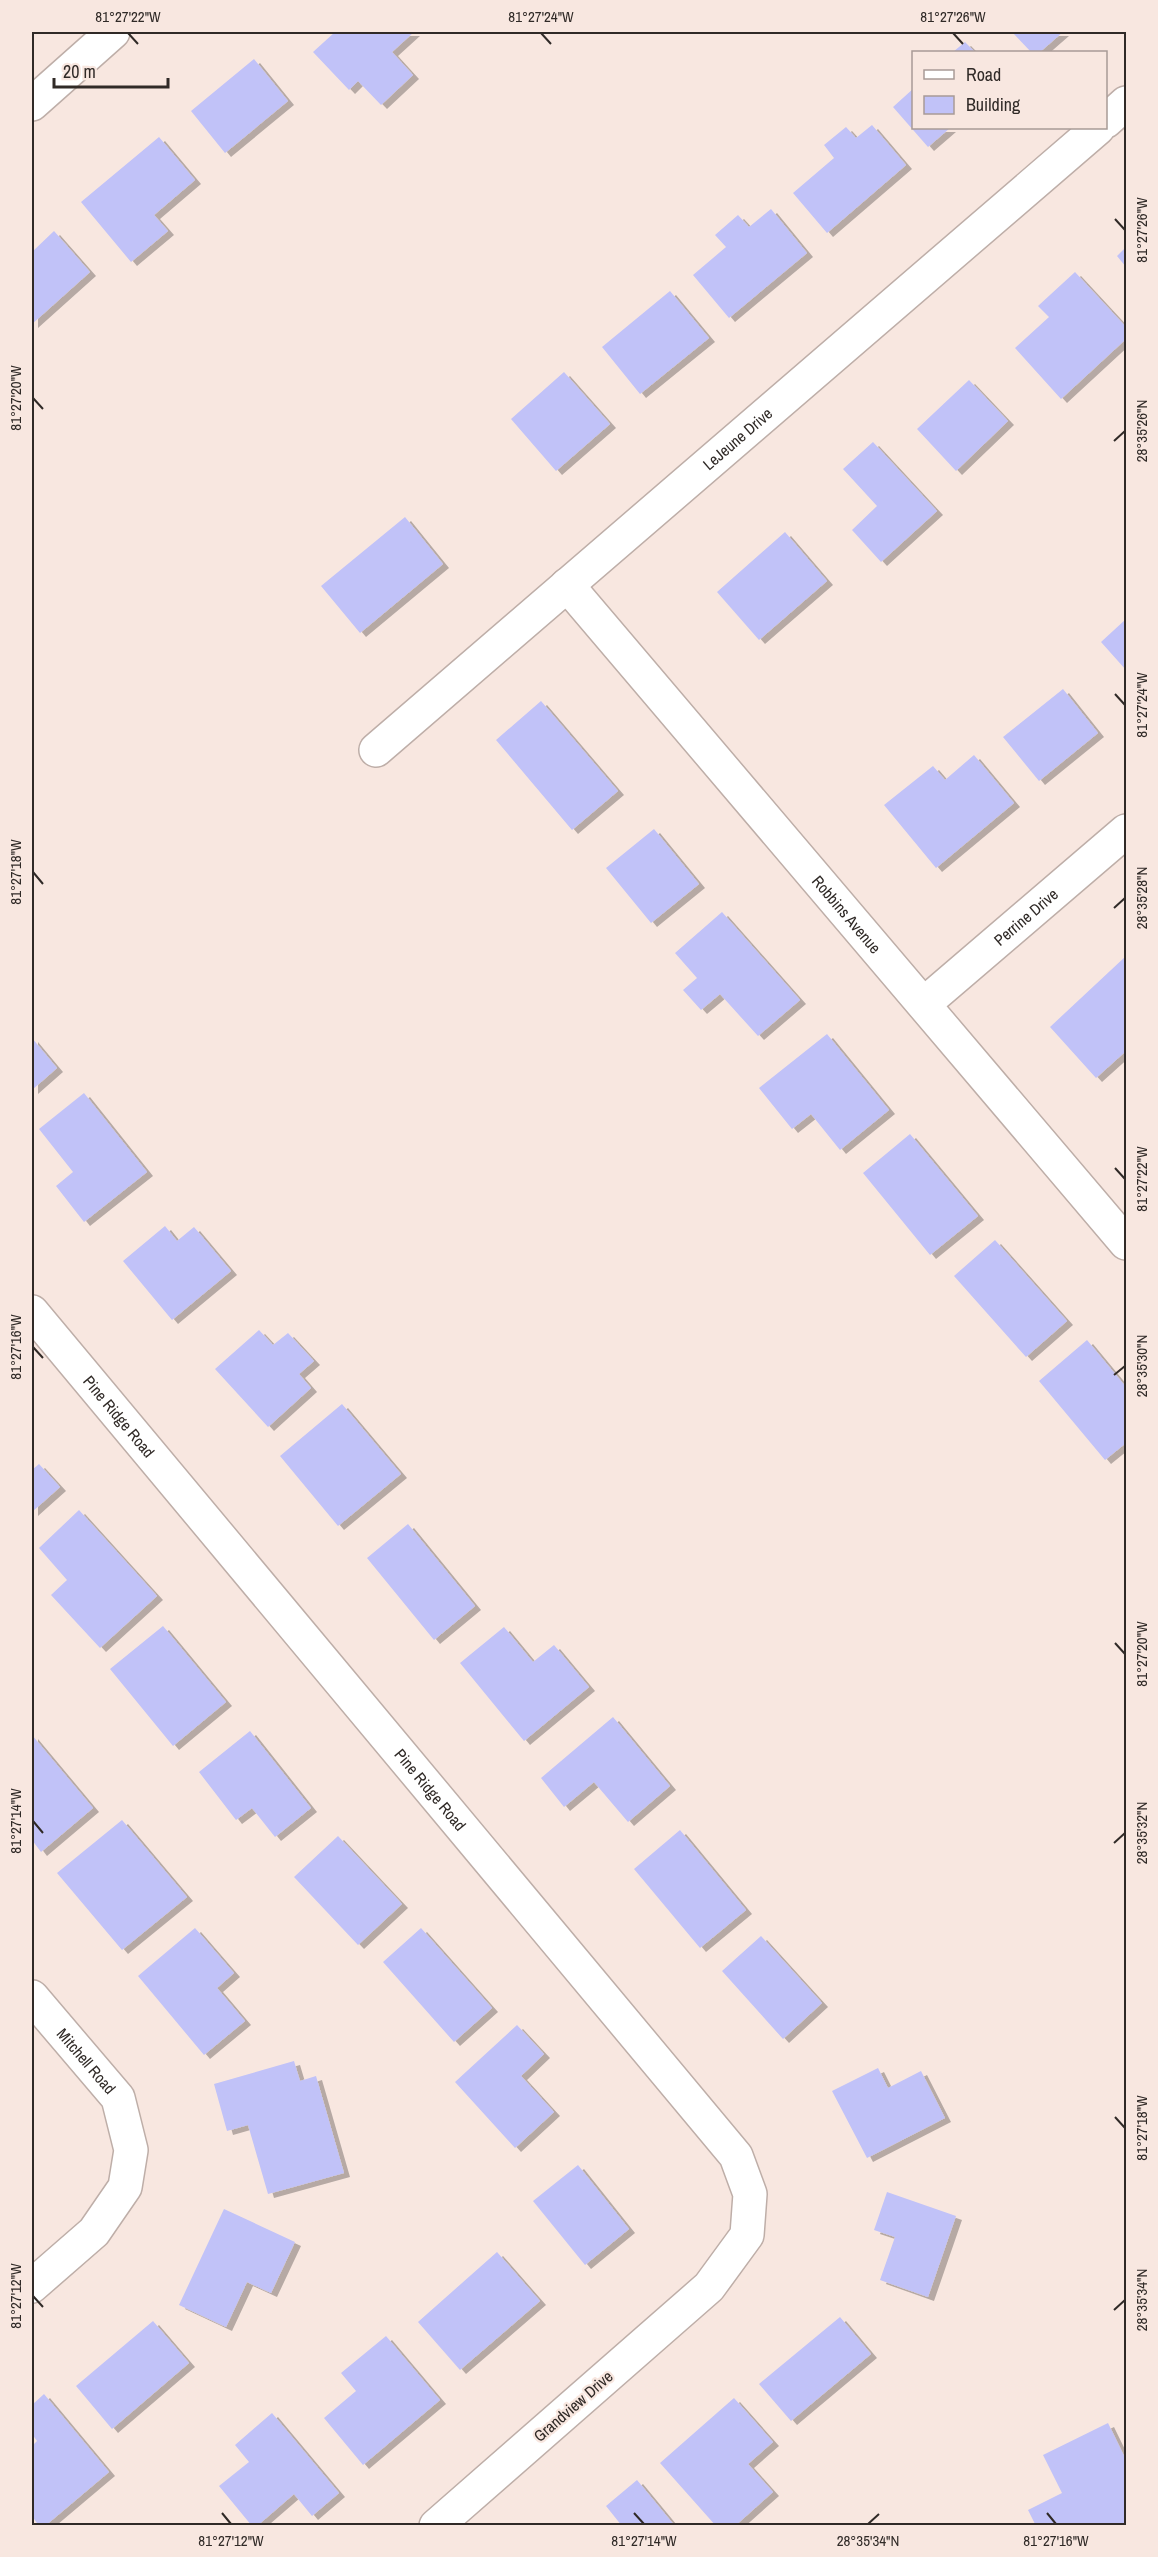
<svg xmlns="http://www.w3.org/2000/svg" width="1158" height="2557" viewBox="0 0 1158 2557" font-family="'Archivo Narrow',sans-serif">
<style>
.building{fill:#c1c2f8;filter:url(#shadow)}
.lines{fill:none;stroke-linecap:round;stroke-linejoin:round}
.minor-casing{stroke:#beaea8;stroke-width:36}
.minor{stroke:#fff;stroke-width:33}
.ticks{fill:none;stroke:#302a27;stroke-width:2}
.labels{text-anchor:middle;stroke-width:4.5;stroke-linejoin:round;paint-order:stroke}
.street-label{font-size:16px;fill:#302a27;stroke:#f8e7e0}
.neatline{fill:none;stroke:#302a27;stroke-width:2}
.ticks-label{font-size:15px;text-anchor:middle;fill:#302a27}
</style>
<defs>
<filter id="shadow"><feDropShadow dx="6" dy="4" stdDeviation="0" flood-color="#0004"/></filter>
</defs>
<rect width="100%" height="100%" fill="#f8e7e0"/>
<path class="building" d="M 335,32 L 414,32 L 392,52 L 413,75 L 381,105 L 358,81 L 349,90 L 313,52 Z
M 1012,32 L 1063,32 L 1040,52 L 1031,52 Z
M 965,42 L 975,52 L 953,52 Z
M 254,59 L 288,101 L 225,153 L 191,111 Z
M 914,88 L 914,128 L 950,128 L 928,147 L 893,107 Z
M 872,125 L 906,165 L 827,233 L 793,193 L 834,158 L 824,145 L 846,127 L 856,138 Z
M 159,137 L 195,180 L 154,215 L 168,231 L 131,262 L 81,202 Z
M 771,209 L 807,253 L 729,318 L 693,275 L 726,247 L 715,235 L 738,215 L 749,227 Z
M 54,231 L 90,272 L 32,324 L 32,252 Z
M 1126,247 L 1126,267 L 1117,256 Z
M 1075,272 L 1126,327 L 1126,339 L 1061,399 L 1015,348 L 1049,317 L 1038,306 Z
M 670,291 L 709,338 L 640,394 L 602,347 Z
M 564,372 L 610,424 L 556,471 L 511,419 Z
M 969,380 L 1008,421 L 956,471 L 917,429 Z
M 873,442 L 937,511 L 881,562 L 852,530 L 877,506 L 843,469 Z
M 405,517 L 443,564 L 360,633 L 321,586 Z
M 785,532 L 827,581 L 759,640 L 717,592 Z
M 1126,619 L 1126,670 L 1101,642 Z
M 1063,689 L 1098,733 L 1039,781 L 1003,737 Z
M 541,701 L 618,791 L 572,830 L 496,740 Z
M 974,755 L 1014,803 L 936,868 L 884,805 L 933,766 L 945,780 Z
M 654,829 L 699,884 L 651,923 L 606,868 Z
M 722,912 L 800,1000 L 758,1036 L 720,994 L 701,1010 L 683,990 L 697,978 L 675,953 Z
M 1126,956 L 1126,1051 L 1096,1078 L 1050,1027 Z
M 827,1034 L 889,1110 L 840,1150 L 811,1114 L 792,1129 L 759,1088 Z
M 32,1038 L 57,1068 L 32,1090 Z
M 84,1093 L 147,1172 L 84,1222 L 56,1186 L 73,1172 L 39,1129 Z
M 910,1134 L 978,1216 L 930,1255 L 863,1173 Z
M 165,1226 L 177,1241 L 194,1227 L 231,1271 L 172,1320 L 123,1261 Z
M 995,1240 L 1067,1321 L 1026,1357 L 954,1276 Z
M 259,1330 L 273,1345 L 288,1333 L 314,1361 L 299,1374 L 311,1388 L 268,1427 L 215,1369 Z
M 1087,1340 L 1126,1387 L 1126,1443 L 1105,1460 L 1039,1381 Z
M 342,1404 L 401,1474 L 338,1526 L 280,1456 Z
M 39,1464 L 60,1487 L 32,1512 L 32,1470 Z
M 79,1510 L 157,1596 L 100,1648 L 51,1595 L 67,1580 L 39,1548 Z
M 408,1524 L 475,1606 L 434,1640 L 367,1558 Z
M 163,1626 L 226,1702 L 173,1746 L 110,1669 Z
M 504,1627 L 533,1662 L 554,1645 L 589,1687 L 524,1741 L 460,1663 Z
M 613,1717 L 670,1786 L 628,1822 L 594,1782 L 564,1807 L 541,1778 Z
M 250,1731 L 311,1808 L 275,1837 L 252,1808 L 236,1820 L 199,1772 Z
M 32,1735 L 93,1808 L 41,1852 L 32,1840 Z
M 122,1820 L 187,1897 L 122,1950 L 57,1873 Z
M 680,1830 L 746,1910 L 700,1948 L 634,1869 Z
M 338,1836 L 402,1904 L 358,1945 L 294,1877 Z
M 195,1928 L 234,1973 L 217,1988 L 245,2021 L 204,2055 L 138,1976 Z
M 421,1928 L 492,2008 L 454,2042 L 383,1962 Z
M 761,1936 L 822,2003 L 783,2039 L 722,1971 Z
M 517,2025 L 544,2054 L 521,2076 L 554,2112 L 515,2148 L 455,2082 Z
M 294,2061 L 300,2081 L 316,2076 L 344,2173 L 268,2194 L 248,2125 L 227,2131 L 214,2084 Z
M 878,2068 L 888,2088 L 921,2071 L 945,2118 L 867,2158 L 832,2091 Z
M 578,2165 L 629,2229 L 585,2265 L 533,2201 Z
M 887,2192 L 956,2216 L 928,2297 L 880,2280 L 895,2237 L 874,2230 Z
M 224,2209 L 295,2242 L 271,2293 L 247,2282 L 226,2327 L 179,2305 Z
M 497,2252 L 540,2301 L 460,2370 L 418,2322 Z
M 840,2317 L 871,2354 L 791,2421 L 759,2384 Z
M 153,2321 L 189,2363 L 112,2429 L 76,2386 Z
M 386,2336 L 440,2400 L 363,2465 L 324,2418 L 356,2391 L 341,2373 Z
M 44,2394 L 109,2472 L 45,2526 L 39,2526 L 32,2516 L 32,2446 L 37,2441 L 32,2434 L 32,2405 Z
M 734,2398 L 773,2442 L 748,2464 L 773,2492 L 735,2526 L 716,2526 L 660,2463 Z
M 272,2413 L 339,2493 L 312,2516 L 294,2494 L 257,2526 L 252,2526 L 219,2486 L 249,2462 L 235,2445 Z
M 1108,2423 L 1126,2460 L 1126,2526 L 1036,2526 L 1028,2510 L 1062,2493 L 1043,2455 Z
M 637,2480 L 675,2526 L 622,2526 L 606,2506 Z"/>
<g class="lines">
<defs>
<g id="minor">
<path d="M 32,104 L 113,32"/>
<path d="M 1106,121 L 1126,103"/>
<path id="s1" d="M 567,585 L 1126,1243"/>
<path id="s2" d="M 376,750 L 1098,128"/>
<path id="s3" d="M 924,1004 L 1126,831"/>
<path id="s4" d="M 32,1312 L 736,2156 L 750,2194 L 747,2235 L 709,2287 L 436,2526"/>
<path id="s5" d="M 32,1997 L 118,2098 L 131,2150 L 125,2187 L 94,2232 L 32,2286"/>
</g>
</defs>
<use href="#minor" class="minor-casing"/>
<use href="#minor" class="minor"/>
</g>
<path class="ticks" d="M 128,33 L 138,44M 541,33 L 551,44M 953,33 L 963,44M 1115,219 L 1125,230M 33,398 L 43,409M 1114,441 L 1125,431M 1115,694 L 1125,705M 33,872 L 43,884M 1114,908 L 1125,898M 1115,1168 L 1125,1179M 33,1347 L 43,1358M 1114,1375 L 1125,1366M 1115,1643 L 1125,1654M 33,1821 L 43,1833M 1114,1843 L 1125,1833M 1115,2117 L 1125,2128M 33,2296 L 43,2307M 1114,2310 L 1125,2300M 222,2513 L 231,2524M 634,2513 L 644,2524M 1047,2513 L 1056,2524M 868,2524 L 879,2514"/>
<g class="labels">
<g class="street-label">
<text dy="6" stroke="none"><textPath href="#s2" startOffset="477">LeJeune Drive</textPath></text>
<text dy="6" stroke="none"><textPath href="#s1" startOffset="432">Robbins Avenue</textPath></text>
<text dy="6" stroke="none"><textPath href="#s3" startOffset="134">Perrine Drive</textPath></text>
<text dy="6" stroke="none"><textPath href="#s4" startOffset="136">Pine Ridge Road</textPath></text>
<text dy="6" stroke="none"><textPath href="#s4" startOffset="622">Pine Ridge Road</textPath></text>
<text dy="6" stroke="none"><textPath href="#s5" startOffset="84">Mitchell Road</textPath></text>
<text transform="translate(573 2406) rotate(-41)" y="6">Grandview Drive</text>
</g>
</g>
<rect width="1158" height="2557" fill="none" stroke="#f8e7e0" stroke-width="66"/>
<rect x="912" y="51" width="195" height="78" fill="#f8e7e0" stroke="#a89b96" stroke-width="1.5"/>
<rect x="924" y="70" width="30" height="9" fill="#ffffff" stroke="#a89b96" stroke-width="1.5"/>
<text x="966" y="81" font-size="18" fill="#302a27">Road</text>
<rect x="924" y="96" width="30" height="18" fill="#c1c2f8" stroke="#a89b96" stroke-width="1.5"/>
<text x="966" y="111" font-size="18" fill="#302a27">Building</text>
<path d="M54 78v9h114v-9" fill="none" stroke="#302a27" stroke-width="3"/>
<text x="63" y="78" font-size="18" fill="#302a27" stroke="#f8e7e0" stroke-width="4.5" paint-order="stroke">20 m</text>
<rect x="33" y="33" width="1092" height="2491" class="neatline"/>
<g class="ticks-label">
<text x="128" y="22">81°27'22"W</text>
<text x="541" y="22">81°27'24"W</text>
<text x="953" y="22">81°27'26"W</text>
<text transform="translate(1142 230) rotate(-90)" y="5">81°27'26"W</text>
<text transform="translate(16 398) rotate(-90)" y="5">81°27'20"W</text>
<text transform="translate(1142 431) rotate(-90)" y="5">28°35'26"N</text>
<text transform="translate(1142 705) rotate(-90)" y="5">81°27'24"W</text>
<text transform="translate(16 872) rotate(-90)" y="5">81°27'18"W</text>
<text transform="translate(1142 898) rotate(-90)" y="5">28°35'28"N</text>
<text transform="translate(1142 1179) rotate(-90)" y="5">81°27'22"W</text>
<text transform="translate(16 1347) rotate(-90)" y="5">81°27'16"W</text>
<text transform="translate(1142 1366) rotate(-90)" y="5">28°35'30"N</text>
<text transform="translate(1142 1654) rotate(-90)" y="5">81°27'20"W</text>
<text transform="translate(16 1821) rotate(-90)" y="5">81°27'14"W</text>
<text transform="translate(1142 1833) rotate(-90)" y="5">28°35'32"N</text>
<text transform="translate(1142 2128) rotate(-90)" y="5">81°27'18"W</text>
<text transform="translate(16 2296) rotate(-90)" y="5">81°27'12"W</text>
<text transform="translate(1142 2300) rotate(-90)" y="5">28°35'34"N</text>
<text x="231" y="2546">81°27'12"W</text>
<text x="644" y="2546">81°27'14"W</text>
<text x="868" y="2546">28°35'34"N</text>
<text x="1056" y="2546">81°27'16"W</text>
</g>
</svg>
